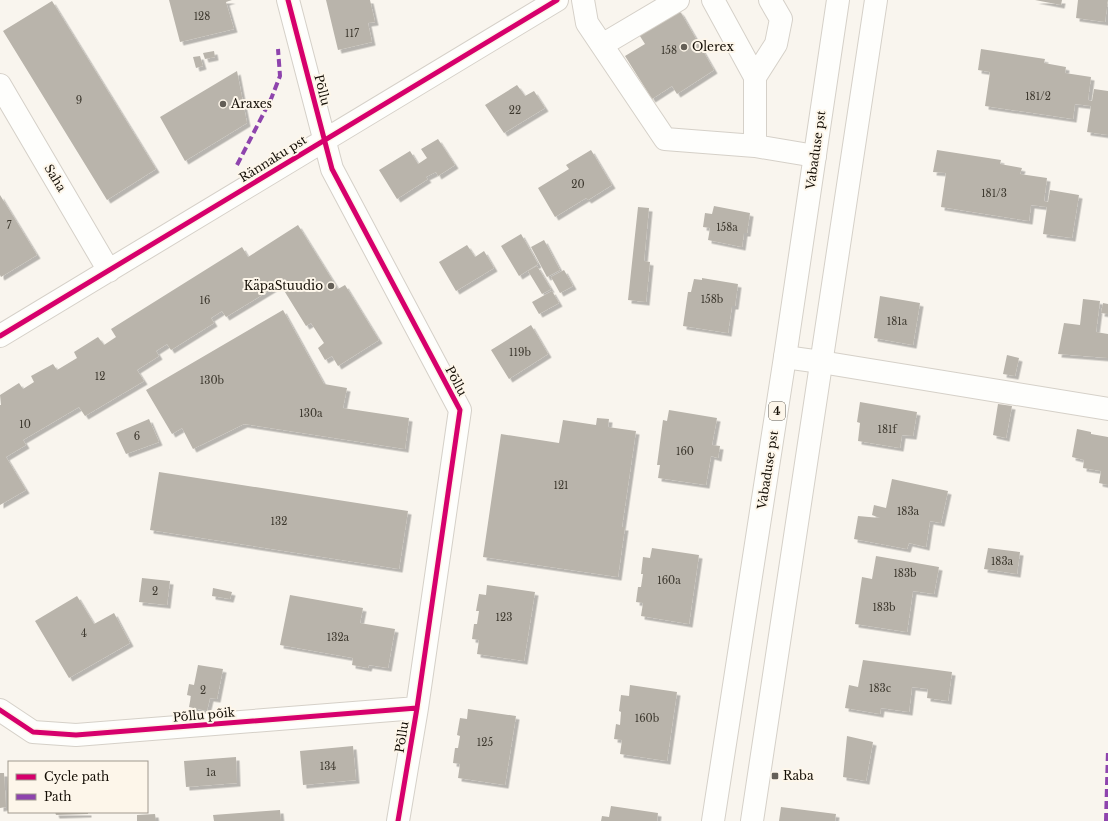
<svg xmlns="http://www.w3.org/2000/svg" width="1108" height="821" viewBox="0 0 1108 821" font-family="'Libre Baskerville',serif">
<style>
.building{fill:#b9b4ab;filter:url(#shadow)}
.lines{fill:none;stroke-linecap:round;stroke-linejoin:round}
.minor-casing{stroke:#d5d0c8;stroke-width:24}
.highway-casing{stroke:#d5d0c8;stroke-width:24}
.minor{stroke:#fefefc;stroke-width:22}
.highway{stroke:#fefefc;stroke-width:22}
.quiet{stroke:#8e44ad;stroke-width:4;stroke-dasharray:8 4;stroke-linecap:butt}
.cycleway-casing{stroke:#fdf6ea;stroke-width:8}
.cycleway{stroke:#d6006c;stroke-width:5}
.poi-dot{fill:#645f57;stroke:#fdf6ea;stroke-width:1.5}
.labels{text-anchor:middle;stroke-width:4;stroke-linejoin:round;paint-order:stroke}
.number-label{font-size:10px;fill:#3d382e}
.shield{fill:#fdf6ea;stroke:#5a544a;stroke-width:1}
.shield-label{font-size:11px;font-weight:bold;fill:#140e05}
.poi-label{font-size:12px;fill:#140e05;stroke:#fdf6ea;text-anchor:start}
.street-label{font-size:12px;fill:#140e05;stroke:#fdf6ea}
</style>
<defs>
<filter id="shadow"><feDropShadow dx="3.5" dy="3.5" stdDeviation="0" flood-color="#0004"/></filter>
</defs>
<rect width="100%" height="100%" fill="#f9f5ee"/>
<path class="building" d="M 169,0 L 232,0 L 226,2 L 234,29 L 180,42 Z
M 326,0 L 370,0 L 375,22 L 368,23 L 372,42 L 338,50 Z
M 1035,0 L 1062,0 L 1061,5 Z
M 1078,0 L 1108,0 L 1105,22 L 1076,18 Z
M 52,1 L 156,169 L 107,200 L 3,31 Z
M 677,9 L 681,13 L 714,70 L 677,94 L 672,86 L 652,99 L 625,56 L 645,44 L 638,33 Z
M 981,49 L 1045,59 L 1044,63 L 1066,67 L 1065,73 L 1091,77 L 1088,100 L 1092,101 L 1094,89 L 1108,91 L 1108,135 L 1087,132 L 1091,106 L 1075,104 L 1073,119 L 985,106 L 990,72 L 978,70 Z
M 214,51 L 215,57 L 205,59 L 203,53 Z
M 200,56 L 203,66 L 196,68 L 193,57 Z
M 237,71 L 247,123 L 185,161 L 160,117 Z
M 517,85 L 525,96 L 534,91 L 545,108 L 504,133 L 485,105 Z
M 438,139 L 455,165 L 438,176 L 436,172 L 426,177 L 428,179 L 397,199 L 379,170 L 410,151 L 418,164 L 427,158 L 421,149 Z
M 591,150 L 612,185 L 588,200 L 586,198 L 555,217 L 538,188 L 569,169 L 566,165 Z
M 937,150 L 1001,160 L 1000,164 L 1022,168 L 1020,174 L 1047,178 L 1044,201 L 1048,202 L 1050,190 L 1079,195 L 1072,238 L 1043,234 L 1047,207 L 1031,205 L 1029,221 L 941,207 L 946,173 L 933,172 Z
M 0,195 L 37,255 L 1,277 L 0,275 Z
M 714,206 L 750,213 L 747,233 L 744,233 L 742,247 L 708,240 L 710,228 L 703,227 L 705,213 L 712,214 Z
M 638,207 L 649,208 L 644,261 L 650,262 L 646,302 L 628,300 Z
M 298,225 L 338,289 L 345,285 L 379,340 L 338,366 L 332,356 L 325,360 L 318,348 L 324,343 L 311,323 L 306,326 L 280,284 L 226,317 L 222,311 L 211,318 L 214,323 L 171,350 L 167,344 L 156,351 L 159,356 L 137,370 L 144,381 L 85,416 L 79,407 L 23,440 L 26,445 L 6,457 L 26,490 L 0,505 L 0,405 L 1,405 L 0,395 L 19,383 L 23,389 L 34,382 L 31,376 L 53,364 L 57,370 L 77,358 L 74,352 L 98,337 L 104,345 L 116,337 L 111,329 L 242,247 L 248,257 Z
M 521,234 L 538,264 L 519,276 L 501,246 Z
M 544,240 L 560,270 L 547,277 L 531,247 Z
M 467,245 L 475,257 L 484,251 L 494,268 L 456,291 L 439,262 Z
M 537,266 L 551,289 L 542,294 L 528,271 Z
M 564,270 L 573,286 L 560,293 L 551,277 Z
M 702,278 L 738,284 L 735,306 L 732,306 L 728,333 L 683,326 L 688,292 L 691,292 L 694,279 L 702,280 Z
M 552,291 L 559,303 L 539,314 L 532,302 Z
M 880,296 L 920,303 L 913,345 L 874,338 Z
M 1083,299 L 1100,301 L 1096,332 L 1108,334 L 1108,358 L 1058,354 L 1064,323 L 1080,325 Z
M 1103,303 L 1108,304 L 1108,314 L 1101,313 Z
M 283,310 L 324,384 L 347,388 L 343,408 L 409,418 L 405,449 L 244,424 L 193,449 L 182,428 L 172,434 L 146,390 Z
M 531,325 L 548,354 L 509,379 L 491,350 Z
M 1007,355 L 1019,358 L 1015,376 L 1003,374 Z
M 860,402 L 917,412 L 913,436 L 902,435 L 900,448 L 858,441 L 860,423 L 857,422 Z
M 998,404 L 1012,406 L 1006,438 L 993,435 Z
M 669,410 L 717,418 L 712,445 L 720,446 L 718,458 L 711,456 L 706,485 L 658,478 L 660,465 L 657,465 L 663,420 L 667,421 Z
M 597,418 L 609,419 L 608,427 L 636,431 L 622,527 L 625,527 L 618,577 L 483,557 L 501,434 L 559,443 L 563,420 L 596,425 Z
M 149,419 L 159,442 L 126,454 L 116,433 Z
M 1077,429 L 1091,432 L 1091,434 L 1108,437 L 1108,485 L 1099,483 L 1101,471 L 1083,468 L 1084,460 L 1072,457 Z
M 159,472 L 408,511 L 399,569 L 150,530 Z
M 892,479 L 948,491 L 941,523 L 930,521 L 926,547 L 909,543 L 907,549 L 854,539 L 858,516 L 880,518 L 872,515 L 874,505 L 886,508 Z
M 652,548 L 699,555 L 689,624 L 641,616 L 643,603 L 636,602 L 638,587 L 641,587 L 643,574 L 641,574 L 643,557 L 650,558 Z
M 988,548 L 1020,552 L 1017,574 L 984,569 Z
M 876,556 L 939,567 L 934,594 L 913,591 L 907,632 L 855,624 L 862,577 L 872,579 Z
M 142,578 L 170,581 L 167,605 L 139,602 Z
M 487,585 L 535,592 L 524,661 L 477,654 L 479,640 L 472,639 L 474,624 L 477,624 L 479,611 L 476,611 L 479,594 L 486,595 Z
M 213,588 L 232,592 L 230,599 L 212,596 Z
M 290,595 L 363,608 L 360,623 L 395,629 L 388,668 L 369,665 L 368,668 L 352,665 L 353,658 L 280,645 Z
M 77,596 L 94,624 L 114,613 L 130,643 L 69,678 L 35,621 Z
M 863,660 L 952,672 L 948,701 L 927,698 L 928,689 L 912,687 L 909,712 L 881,708 L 880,714 L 845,708 L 849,685 L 858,687 Z
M 198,665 L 223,669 L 217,699 L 210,698 L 207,711 L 189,707 L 191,696 L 187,695 L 189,684 L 194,685 Z
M 630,685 L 677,692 L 667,761 L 620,754 L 622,740 L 614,739 L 616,724 L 620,725 L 621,712 L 619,711 L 621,695 L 629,696 Z
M 468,709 L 516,716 L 505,785 L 458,778 L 460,764 L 453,763 L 455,748 L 458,748 L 460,736 L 457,735 L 460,718 L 467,719 Z
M 847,736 L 873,742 L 866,781 L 843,777 Z
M 353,746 L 356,780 L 303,785 L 300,751 Z
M 236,757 L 237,783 L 186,787 L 184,761 Z
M 0,773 L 4,773 L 6,807 L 0,808 Z
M 611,806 L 658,813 L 657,821 L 601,821 L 602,816 L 609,817 Z
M 781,807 L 836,814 L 835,821 L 779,821 Z
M 280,810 L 281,821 L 214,821 L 213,815 Z
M 55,812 L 88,812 L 88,814 L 56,815 Z
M 155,814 L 156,821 L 137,821 L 137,815 Z"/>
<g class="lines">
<defs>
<path id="minor" d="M 288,0 L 332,169 L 460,410 L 417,708 L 398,821
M 583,0 L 587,23 L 665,139 L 755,146 L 815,156
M 713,0 L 755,77
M 602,45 L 678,0
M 0,85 L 109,271
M 755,146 L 755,77 L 776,44 L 781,19 L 770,0
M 0,336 L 557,0
M 785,357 L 821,362 L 1108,409
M 0,710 L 33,732 L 76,735 L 417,708"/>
<path id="highway" d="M 713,821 L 785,357 L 838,0
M 752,821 L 876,0"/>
</defs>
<use href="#minor" class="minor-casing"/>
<use href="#highway" class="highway-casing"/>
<use href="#minor" class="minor"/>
<use href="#highway" class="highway"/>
<path class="quiet" d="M 237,165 L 271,99 L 280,76 L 278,49
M 1106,821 L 1108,750"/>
<defs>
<path id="cycleway" d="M 288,0 L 332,169 L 460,410 L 417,708 L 398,821
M 0,336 L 557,0
M 0,710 L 33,732 L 76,735 L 417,708"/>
</defs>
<use href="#cycleway" class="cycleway-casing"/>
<use href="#cycleway" class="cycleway"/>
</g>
<g class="poi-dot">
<circle cx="684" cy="47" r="4"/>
<circle cx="223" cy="104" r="4"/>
<circle cx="331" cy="286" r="4"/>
<rect x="771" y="772" width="8" height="8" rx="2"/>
</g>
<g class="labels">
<g class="number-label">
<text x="202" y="20">128</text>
<text x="352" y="37">117</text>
<text x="669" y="54">158</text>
<text x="1038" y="100">181/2</text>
<text x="79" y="104">9</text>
<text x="515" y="114">22</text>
<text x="578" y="188">20</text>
<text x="994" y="197">181/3</text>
<text x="9" y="229">7</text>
<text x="727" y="231">158a</text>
<text x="712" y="303">158b</text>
<text x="205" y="304">16</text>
<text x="897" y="325">181a</text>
<text x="520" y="356">119b</text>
<text x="100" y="380">12</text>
<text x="212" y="384">130b</text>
<text x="311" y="417">130a</text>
<text x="25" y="428">10</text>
<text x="887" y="433">181f</text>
<text x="137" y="440">6</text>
<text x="685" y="455">160</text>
<text x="561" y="489">121</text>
<text x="908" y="515">183a</text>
<text x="279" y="525">132</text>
<text x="1002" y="565">183a</text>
<text x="905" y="577">183b</text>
<text x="669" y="584">160a</text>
<text x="155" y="595">2</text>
<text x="884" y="611">183b</text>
<text x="504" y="621">123</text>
<text x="84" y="637">4</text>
<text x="338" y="641">132a</text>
<text x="880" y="692">183c</text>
<text x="203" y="694">2</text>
<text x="647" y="722">160b</text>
<text x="485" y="746">125</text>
<text x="328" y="770">134</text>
<text x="211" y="776">1a</text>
</g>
<rect class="shield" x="769" y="402" width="16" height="18" rx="3"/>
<g class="shield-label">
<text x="777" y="415">4</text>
</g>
<g class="poi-label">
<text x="692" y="51">Olerex</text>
<text x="231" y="108">Araxes</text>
<text x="323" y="290" text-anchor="end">KäpaStuudio</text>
<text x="783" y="780">Raba</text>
</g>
<g class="street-label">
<text transform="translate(322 90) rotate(76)" y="4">Põllu</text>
<text transform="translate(816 150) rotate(-82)" y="4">Vabaduse pst</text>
<text transform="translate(273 159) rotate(-32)" y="4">Rännaku pst</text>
<text transform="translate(55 178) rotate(59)" y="4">Saha</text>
<text transform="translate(456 381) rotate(62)" y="4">Põllu</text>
<text transform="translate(768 470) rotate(-81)" y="4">Vabaduse pst</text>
<text transform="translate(204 715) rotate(-5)" y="4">Põllu põik</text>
<text transform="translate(402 737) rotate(-81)" y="4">Põllu</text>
</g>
</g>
<rect x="8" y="761" width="140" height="52" fill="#fdf6ea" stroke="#a0998e"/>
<rect x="16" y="774" width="20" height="6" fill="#d6006c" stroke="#a0998e"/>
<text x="44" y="781" font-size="12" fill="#140e05">Cycle path</text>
<rect x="16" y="794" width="20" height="6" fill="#8e44ad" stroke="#a0998e"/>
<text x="44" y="801" font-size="12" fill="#140e05">Path</text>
</svg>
